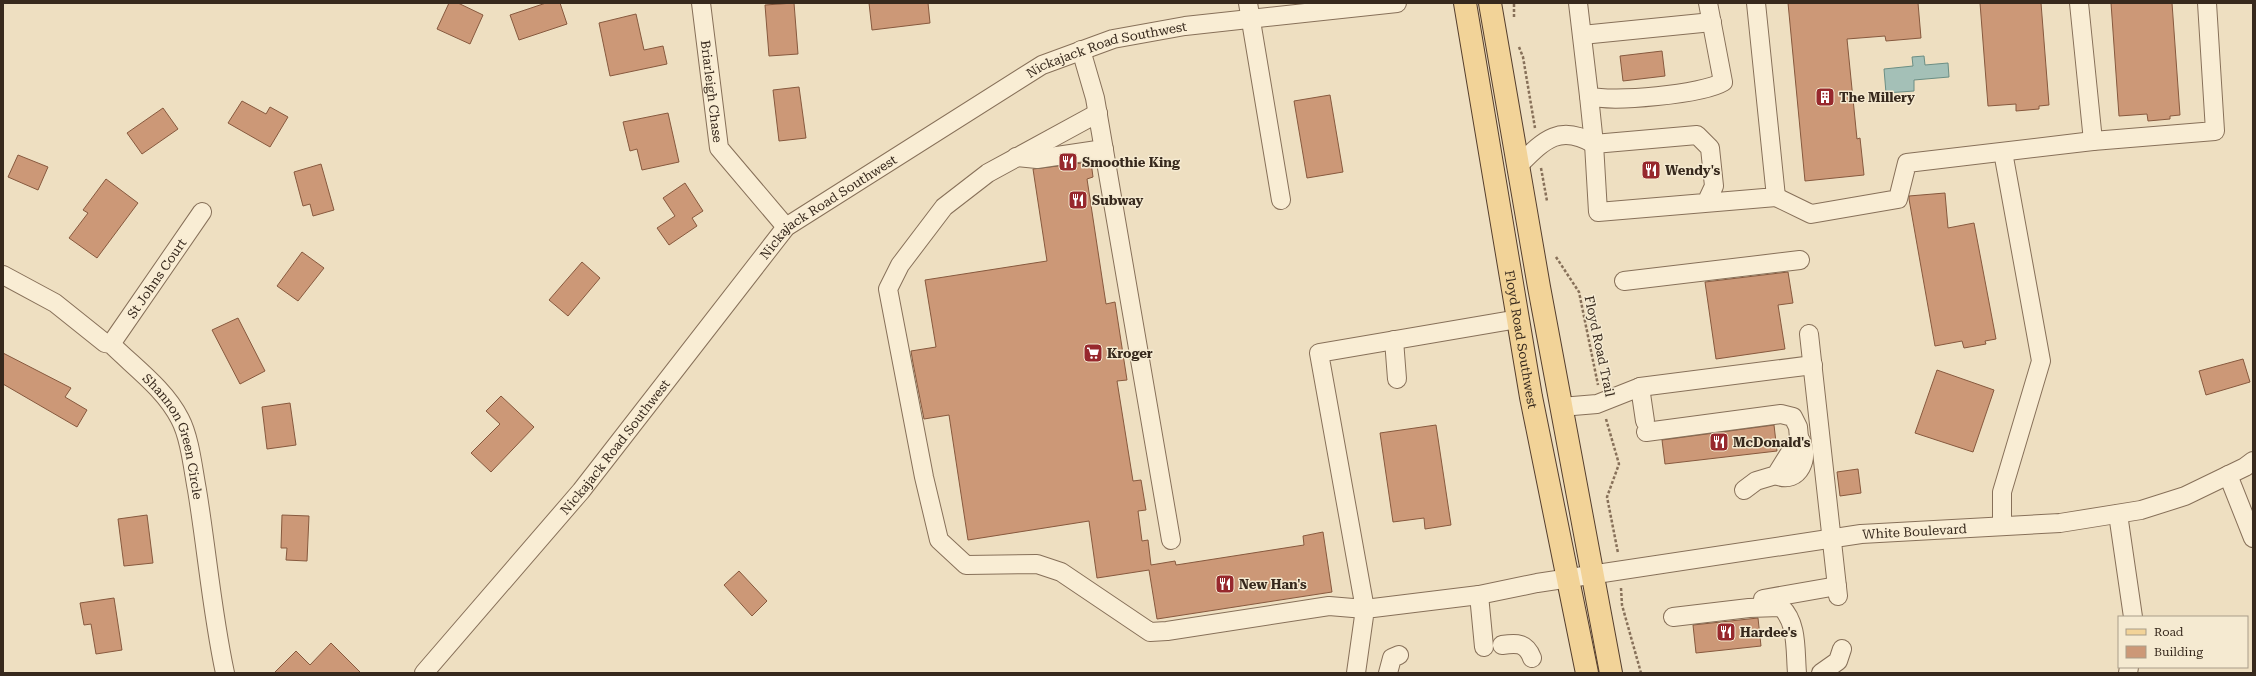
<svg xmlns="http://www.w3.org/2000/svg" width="2256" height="676" viewBox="0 0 2256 676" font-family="'Roboto Serif',serif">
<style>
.water{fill:#a4c0b7;stroke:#6b8e84}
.building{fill:#cc9877;stroke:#87593e}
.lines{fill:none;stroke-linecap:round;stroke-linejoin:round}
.minor-casing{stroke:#877059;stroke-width:20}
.major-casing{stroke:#553e2d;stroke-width:24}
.path{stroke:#877059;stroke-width:2.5;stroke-dasharray:3 2;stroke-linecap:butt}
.minor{stroke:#f9edd4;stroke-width:18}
.major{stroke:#f2d398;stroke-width:22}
.labels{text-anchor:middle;stroke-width:3;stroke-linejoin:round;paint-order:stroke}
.street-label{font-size:13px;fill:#37291d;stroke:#f5ead1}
.poi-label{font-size:13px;font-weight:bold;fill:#37291d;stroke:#f5ead1;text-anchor:start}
</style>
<rect width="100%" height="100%" fill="#eedfc1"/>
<path class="water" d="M 1924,56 L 1925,65 L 1948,63 L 1949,77 L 1914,80 L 1914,91 L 1886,93 L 1884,69 L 1913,66 L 1912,57 Z"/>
<path class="building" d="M 449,3 L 458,3 L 483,15 L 470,44 L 437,29 Z
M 546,3 L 560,3 L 567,24 L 519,40 L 510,15 Z
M 794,3 L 798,54 L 769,56 L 765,5 Z
M 869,3 L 928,3 L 930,23 L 872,30 Z
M 1788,3 L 1918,3 L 1921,38 L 1886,41 L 1885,36 L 1847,39 L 1857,139 L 1860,138 L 1864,175 L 1805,181 Z
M 1980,3 L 2041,3 L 2049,105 L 2039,106 L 2039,109 L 2016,111 L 2016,104 L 1988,106 Z
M 2111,3 L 2172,3 L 2180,115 L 2170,116 L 2170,119 L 2148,121 L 2147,114 L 2119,116 Z
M 636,14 L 644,50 L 663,46 L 667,64 L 610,76 L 599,23 Z
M 1662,51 L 1665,76 L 1623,81 L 1620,56 Z
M 799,87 L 806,138 L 779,141 L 773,90 Z
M 1330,95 L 1343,172 L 1307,178 L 1294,101 Z
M 242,101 L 266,114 L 270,107 L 288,117 L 270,147 L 228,123 Z
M 163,108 L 178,129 L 142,154 L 127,133 Z
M 668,113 L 679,162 L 642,170 L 637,149 L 630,151 L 623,122 Z
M 18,155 L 48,167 L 38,190 L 8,177 Z
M 1091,162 L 1093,177 L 1087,179 L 1106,304 L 1115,302 L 1127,380 L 1117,381 L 1133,481 L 1141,480 L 1146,510 L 1138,511 L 1142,541 L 1148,540 L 1151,565 L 1175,561 L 1176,565 L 1304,545 L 1303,536 L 1323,532 L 1332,592 L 1157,619 L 1149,570 L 1097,578 L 1089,521 L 968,540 L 949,415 L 924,419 L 913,363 L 911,351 L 936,347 L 925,280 L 1047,261 L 1033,169 Z
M 321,164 L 334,210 L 313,216 L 310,204 L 303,206 L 294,172 Z
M 106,179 L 138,203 L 97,258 L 69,238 L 88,213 L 83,210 Z
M 685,183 L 703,211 L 692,218 L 697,226 L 669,245 L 657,228 L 675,216 L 663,198 Z
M 1945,193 L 1948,228 L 1974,223 L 1996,339 L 1985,341 L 1986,344 L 1964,348 L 1962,341 L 1935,346 L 1909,199 L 1909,196 Z
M 302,252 L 324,268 L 298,301 L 277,286 Z
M 582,262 L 600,278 L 568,316 L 549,300 Z
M 1788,272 L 1793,303 L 1778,305 L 1785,349 L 1716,359 L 1705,282 Z
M 238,318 L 265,371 L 240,384 L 212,330 Z
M 3,353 L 71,388 L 65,397 L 87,410 L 77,427 L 3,384 Z
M 2243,359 L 2250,382 L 2206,395 L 2199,371 Z
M 1937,370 L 1994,390 L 1973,452 L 1915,433 Z
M 501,396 L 534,427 L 491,472 L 471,453 L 500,424 L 486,411 Z
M 290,403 L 296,445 L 267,449 L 262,407 Z
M 1436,425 L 1451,525 L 1425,529 L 1424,518 L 1393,522 L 1380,433 Z
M 1774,425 L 1777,451 L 1665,464 L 1662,440 Z
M 1858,469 L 1861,493 L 1840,496 L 1837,472 Z
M 147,515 L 153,563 L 124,566 L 118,519 Z
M 282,515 L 309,516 L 307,561 L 286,560 L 287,548 L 281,548 Z
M 739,571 L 767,601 L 752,616 L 724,585 Z
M 114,598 L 122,650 L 96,654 L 91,624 L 84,625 L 80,603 Z
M 1758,618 L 1761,646 L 1696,653 L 1693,625 Z
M 331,643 L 361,673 L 274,673 L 296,651 L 310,665 Z"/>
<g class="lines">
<defs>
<g id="minor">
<path id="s1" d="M 701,3 L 719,148 L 786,227"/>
<path d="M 1248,3 L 1281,200"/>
<path d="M 1578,3 L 1589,96 C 1612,103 1703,94 1723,82 L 1708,3"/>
<path d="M 2079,3 L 2093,141 L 2215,131 L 2207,3"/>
<path d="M 1582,35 L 1712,22"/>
<path d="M 1081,50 L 1095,98 L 1171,540"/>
<path d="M 1589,96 L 1594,144"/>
<path d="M 1098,113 L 988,173 L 944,207 L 900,265 L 888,289 L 924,477 L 939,540 L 966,565 L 1037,564 L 1061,572 L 1150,632 L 1167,631 L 1329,606 L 1365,609 L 1319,353 L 1518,319"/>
<path d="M 1016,157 L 1037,159 L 1104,149"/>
<path d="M 1518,166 C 1543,141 1559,123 1594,144"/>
<path d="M 1776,197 L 1811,214 L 1898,199 L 1907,163 L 2093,141"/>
<path d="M 1706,203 L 1714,186 L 1710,148 L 1697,135 L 1594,144 L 1598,212 L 1776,197 L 1756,3"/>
<path id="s2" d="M 3,275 L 55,303 L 105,343 L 111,344 C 134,367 165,389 180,419 C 190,438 193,469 197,490 C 207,551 212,613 225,673"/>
<path d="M 1624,281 L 1800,260"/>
<path d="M 1809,334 L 1838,596"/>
<path d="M 1394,340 L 1397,379"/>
<path id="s3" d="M 111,344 L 202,212"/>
<path d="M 1640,387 L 1645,421"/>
<path d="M 1561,407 L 1597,404 L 1640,387 L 1813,365"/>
<path d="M 1646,432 L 1781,414 L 1793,417 L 1798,427 L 1799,438 L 1776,475 L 1756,481 L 1744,490"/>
<path d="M 1776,475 C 1799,486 1812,455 1799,438"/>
<path d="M 2228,475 L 2253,538"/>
<path d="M 2118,514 L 2133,617"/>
<path d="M 2002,526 L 2002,492 L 2041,361 L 2003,152"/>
<path d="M 1479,595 L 1484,647"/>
<path d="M 1763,599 L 1837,586"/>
<path d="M 1673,617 L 1749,608 L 1781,607 C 1798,623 1795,651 1797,673"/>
<path d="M 1502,645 C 1516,643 1526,642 1532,658"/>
<path id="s4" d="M 424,673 L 581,491 L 786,227 L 1042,65 L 1113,39 L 1185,26 L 1397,3"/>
<path id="s5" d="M 1356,673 L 1365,609 L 1479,595 L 1537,583 L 1861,534 L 2060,523 L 2141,510 L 2185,496 L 2245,467 L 2253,461"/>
<path d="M 1388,673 L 1392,658 L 1399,655"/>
<path d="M 1821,673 L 1838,661 L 1842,649"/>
<path d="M 2128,673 L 2129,667"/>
</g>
<g id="major">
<path id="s6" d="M 1465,3 L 1531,397 L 1587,673"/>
<path d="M 1490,3 L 1539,287 L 1611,673"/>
</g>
</defs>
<use href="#minor" class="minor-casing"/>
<use href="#major" class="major-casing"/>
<path class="path" d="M 1514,17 L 1514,3
M 1519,47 L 1523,57 L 1535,128
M 1541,168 L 1547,201
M 1556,257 L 1579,292 L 1598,385
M 1606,419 L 1619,464 L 1607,497 L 1618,553
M 1621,588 L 1622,605 L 1641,673"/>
<use href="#minor" class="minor"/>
<use href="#major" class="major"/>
</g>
<defs>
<symbol id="building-square" viewBox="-11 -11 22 22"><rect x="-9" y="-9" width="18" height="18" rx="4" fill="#97282d" stroke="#f5ead1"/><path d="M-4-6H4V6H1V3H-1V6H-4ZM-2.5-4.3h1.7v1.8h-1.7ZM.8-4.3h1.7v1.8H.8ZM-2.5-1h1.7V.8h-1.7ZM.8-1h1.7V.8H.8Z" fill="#fff"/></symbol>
<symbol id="restaurant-square" viewBox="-11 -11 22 22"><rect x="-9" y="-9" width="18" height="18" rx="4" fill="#97282d" stroke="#f5ead1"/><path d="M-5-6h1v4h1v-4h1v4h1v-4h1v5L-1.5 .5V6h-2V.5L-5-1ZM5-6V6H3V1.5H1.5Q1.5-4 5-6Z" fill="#fff"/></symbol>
<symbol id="supermarket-square" viewBox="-11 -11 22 22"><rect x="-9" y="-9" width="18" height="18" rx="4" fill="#97282d" stroke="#f5ead1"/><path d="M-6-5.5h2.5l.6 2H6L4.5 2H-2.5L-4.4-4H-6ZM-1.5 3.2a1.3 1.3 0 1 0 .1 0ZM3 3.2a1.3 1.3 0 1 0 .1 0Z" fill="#fff"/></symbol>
</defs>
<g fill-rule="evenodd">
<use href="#building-square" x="1814" y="86" width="22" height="22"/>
<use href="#restaurant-square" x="1057" y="151" width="22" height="22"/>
<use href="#restaurant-square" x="1640" y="159" width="22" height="22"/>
<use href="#restaurant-square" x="1067" y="189" width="22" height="22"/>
<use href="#supermarket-square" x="1082" y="342" width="22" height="22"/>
<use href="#restaurant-square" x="1708" y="431" width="22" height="22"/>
<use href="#restaurant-square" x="1214" y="573" width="22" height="22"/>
<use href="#restaurant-square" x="1715" y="621" width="22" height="22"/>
</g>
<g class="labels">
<g class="street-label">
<text dy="5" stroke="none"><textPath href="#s4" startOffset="944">Nickajack Road Southwest</textPath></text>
<text dy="5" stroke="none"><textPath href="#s1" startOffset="89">Briarleigh Chase</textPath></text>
<text dy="5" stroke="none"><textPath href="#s4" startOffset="620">Nickajack Road Southwest</textPath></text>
<text dy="5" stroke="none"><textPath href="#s3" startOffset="80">St Johns Court</textPath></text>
<text dy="5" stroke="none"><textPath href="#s6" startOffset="341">Floyd Road Southwest</textPath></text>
<text transform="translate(1600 346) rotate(78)" y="5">Floyd Road Trail</text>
<text dy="5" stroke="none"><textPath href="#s2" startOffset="245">Shannon Green Circle</textPath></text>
<text dy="5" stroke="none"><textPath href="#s4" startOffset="296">Nickajack Road Southwest</textPath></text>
<text dy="5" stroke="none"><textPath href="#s5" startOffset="620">White Boulevard</textPath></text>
</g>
<g class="poi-label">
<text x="1839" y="102">The Millery</text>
<text x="1082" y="167">Smoothie King</text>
<text x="1665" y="175">Wendy's</text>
<text x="1092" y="205">Subway</text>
<text x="1107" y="358">Kroger</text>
<text x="1733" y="447">McDonald's</text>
<text x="1239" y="589">New Han's</text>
<text x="1740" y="637">Hardee's</text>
</g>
</g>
<rect width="2256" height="676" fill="none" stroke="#37291d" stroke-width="8"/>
<rect x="2118" y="616" width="130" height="52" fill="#f5ead1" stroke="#a99d89"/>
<rect x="2126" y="629" width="20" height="6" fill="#f2d398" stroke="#a99d89"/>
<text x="2154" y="636" font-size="12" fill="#37291d">Road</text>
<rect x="2126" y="646" width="20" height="12" fill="#cc9877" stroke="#a99d89"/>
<text x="2154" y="656" font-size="12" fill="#37291d">Building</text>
</svg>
